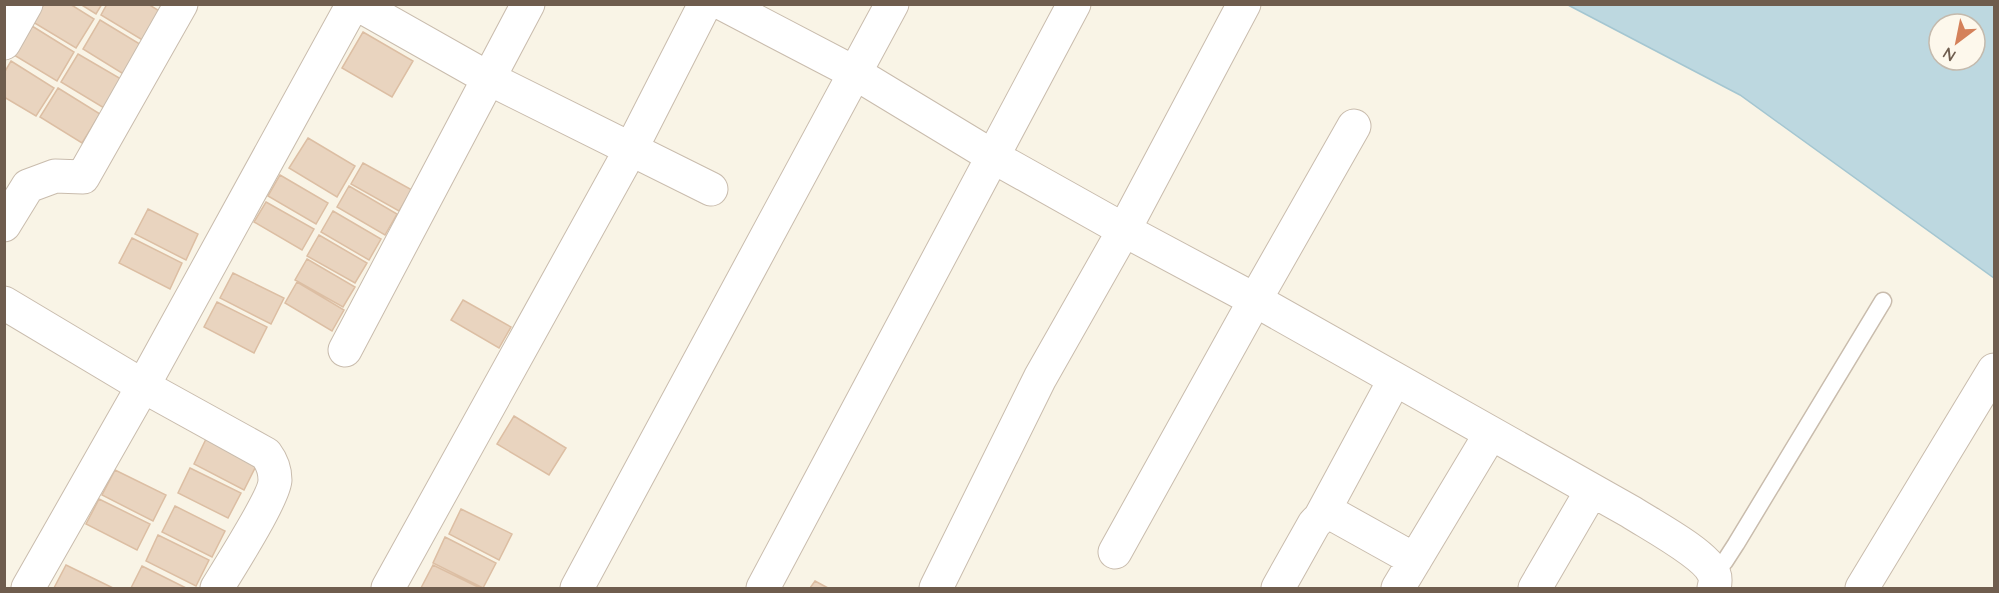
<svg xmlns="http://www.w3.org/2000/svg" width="1999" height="593" viewBox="0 0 1999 593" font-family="Quicksand,sans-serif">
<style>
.water{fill:#bdd8e0;stroke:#a4c6d1;stroke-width:1.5;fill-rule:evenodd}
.building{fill:#e9d4bf;stroke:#dcbea3;stroke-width:1.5}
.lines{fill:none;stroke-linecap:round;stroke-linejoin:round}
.service-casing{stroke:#c9bcad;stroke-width:19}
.minor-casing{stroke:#c9bcad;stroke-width:35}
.service{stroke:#fff;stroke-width:16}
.minor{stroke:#fff;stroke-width:33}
</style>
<rect width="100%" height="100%" fill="#f9f4e6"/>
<path class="water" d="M 1568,5 L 1994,5 L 1994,278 L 1740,95 ZM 1939,24 L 1975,24 L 1975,60 L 1939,60 Z"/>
<path class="building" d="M 44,4 L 70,4 L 94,19 L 76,48 L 33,22 Z
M 80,4 L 102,4 L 96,14 Z
M 107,4 L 148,4 L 161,12 L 144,41 L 101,15 Z
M 100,20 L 143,46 L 125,75 L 83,49 Z
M 32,26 L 74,52 L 57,81 L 14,55 Z
M 363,32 L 413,61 L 392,97 L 342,68 Z
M 78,54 L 121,79 L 104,108 L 61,82 Z
M 11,61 L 54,88 L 36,116 L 4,97 L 4,73 Z
M 58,88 L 100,114 L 82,143 L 40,117 Z
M 308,138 L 355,166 L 337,197 L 289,168 Z
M 363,163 L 412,190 L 399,211 L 351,184 Z
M 280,175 L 328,203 L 316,224 L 268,196 Z
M 349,186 L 397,214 L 385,235 L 337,207 Z
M 266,202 L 314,229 L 302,250 L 254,222 Z
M 148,209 L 198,234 L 186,260 L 135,234 Z
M 333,211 L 381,239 L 369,260 L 321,232 Z
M 319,235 L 367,263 L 355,283 L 307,256 Z
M 132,238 L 182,263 L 170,289 L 119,263 Z
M 307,259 L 355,287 L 343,307 L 295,280 Z
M 233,273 L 284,298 L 271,324 L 220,298 Z
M 297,282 L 344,310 L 332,331 L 285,303 Z
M 463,300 L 511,327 L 499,348 L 451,320 Z
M 217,302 L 267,327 L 254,353 L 204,327 Z
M 514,416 L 566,448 L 549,475 L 497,444 Z
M 206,439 L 257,464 L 244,490 L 194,464 Z
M 190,468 L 241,493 L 228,518 L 178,493 Z
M 115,470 L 166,495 L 153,521 L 102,495 Z
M 99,499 L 150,524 L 137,550 L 86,524 Z
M 175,506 L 225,531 L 212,557 L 162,532 Z
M 461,509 L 512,534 L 499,560 L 449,534 Z
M 158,535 L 209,560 L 196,586 L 146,561 Z
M 445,537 L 496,563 L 483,588 L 433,563 Z
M 66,565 L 113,588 L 54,588 Z
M 433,565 L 480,588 L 421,588 Z
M 142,566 L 186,588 L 131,588 Z
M 815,581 L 828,588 L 810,588 Z"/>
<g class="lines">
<defs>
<path id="service" d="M 1714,573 L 1725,561 L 1736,544 L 1883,301"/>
<path id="minor" d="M 357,4 L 488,78 L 711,189
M 723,4 L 855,73 L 992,156 L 1124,230 L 1255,300 L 1631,512 C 1651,525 1706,554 1714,574 C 1716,579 1715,584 1714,588
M 4,43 L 26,4
M 4,225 L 28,186 L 55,176 L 83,177 L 181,4
M 4,303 L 143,386 L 266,454 C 272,462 275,469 275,480 C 275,496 228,570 217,588
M 345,350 L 528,4
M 1321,516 L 1395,379
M 1115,552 L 1255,300 L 1354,126
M 28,588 L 143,386 L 353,4
M 388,588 L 631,149 L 705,4
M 577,588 L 892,4
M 763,588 L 1074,4
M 936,588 L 1040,378 L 1124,230 L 1244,4
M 1278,588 L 1314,524 C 1321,516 1325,513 1336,516 L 1415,560
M 1398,588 L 1491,433
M 1535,588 L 1592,490
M 1862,588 L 1994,370"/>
</defs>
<use href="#service" class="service-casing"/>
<use href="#minor" class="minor-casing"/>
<use href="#service" class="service"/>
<use href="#minor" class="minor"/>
</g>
<rect width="1999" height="593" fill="none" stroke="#6f5d4e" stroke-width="12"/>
<g transform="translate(1957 42) rotate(212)"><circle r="28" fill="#fdf8ec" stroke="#c4baad" stroke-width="1.5"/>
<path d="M0-4.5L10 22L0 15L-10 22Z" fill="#d4815a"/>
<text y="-9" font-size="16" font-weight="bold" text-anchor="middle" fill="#6f5d4e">N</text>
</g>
</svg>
